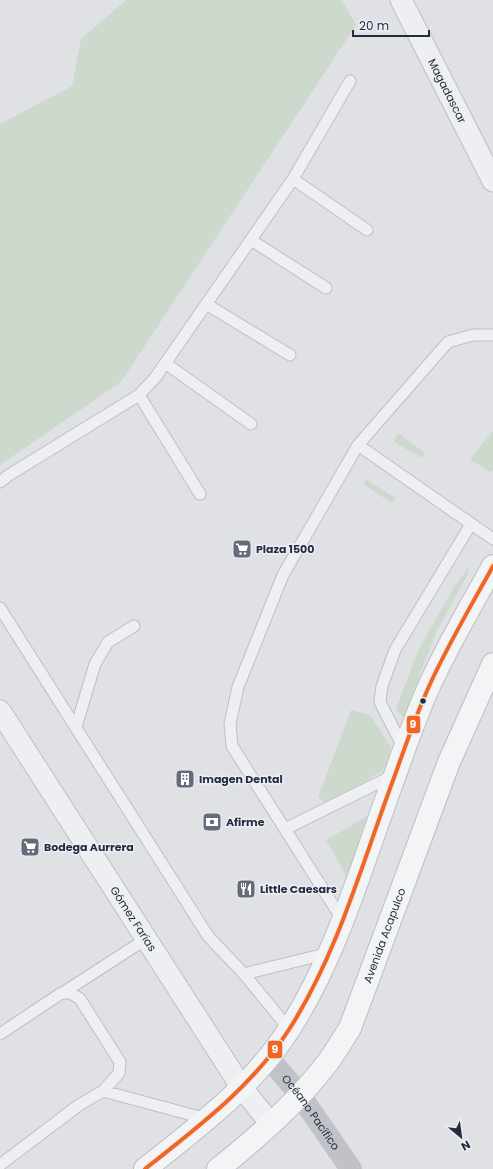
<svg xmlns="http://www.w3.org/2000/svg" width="493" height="1169" viewBox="0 0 493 1169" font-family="Poppins,sans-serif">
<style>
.green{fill:#ced9ce}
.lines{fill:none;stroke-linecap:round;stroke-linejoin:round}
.lane-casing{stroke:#bdbfc3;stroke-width:13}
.street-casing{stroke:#bdbfc3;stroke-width:23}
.primary-casing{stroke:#bbbec3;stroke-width:24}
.lane{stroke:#eeeff2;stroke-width:11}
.street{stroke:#eeeff2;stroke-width:21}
.secondary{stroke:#c0c2c8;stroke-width:22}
.primary{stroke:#f3f4f5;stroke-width:22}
.bus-1-casing{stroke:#ebeff5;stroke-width:7}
.bus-1{stroke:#f26522;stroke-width:4}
.bus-dot{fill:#242d3f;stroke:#ebeff5;stroke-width:1.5}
.labels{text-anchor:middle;stroke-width:3;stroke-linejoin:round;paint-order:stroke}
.street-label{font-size:11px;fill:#242d3f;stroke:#ebeff5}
.poi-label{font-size:11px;font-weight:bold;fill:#242d3f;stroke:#ebeff5;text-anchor:start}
.line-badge{stroke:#ebeff5;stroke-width:1.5}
.badge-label{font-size:11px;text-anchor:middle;font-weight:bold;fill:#fff}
</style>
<rect width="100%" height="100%" fill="#dfe1e5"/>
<path class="green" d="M 126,0 L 342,0 L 356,25 L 121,382 L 0,465 L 0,124 L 72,86 L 81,39 Z
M 493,431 L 493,470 L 491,473 L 470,459 Z
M 398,433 L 425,453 L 422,458 L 394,442 Z
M 366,479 L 395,498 L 392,503 L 364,485 Z
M 469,567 L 468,574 L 437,631 L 421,671 L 407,718 L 398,713 L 396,708 L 419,649 L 454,587 Z
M 351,710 L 370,715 L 391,747 L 388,761 L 382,771 L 328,805 L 318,797 Z
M 373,813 L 352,886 L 326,840 Z"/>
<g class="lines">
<defs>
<path id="lane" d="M 293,179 L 367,230
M 251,240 L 326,288
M 206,304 L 290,355
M 165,363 L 251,424
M 139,395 L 200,494
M 358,445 L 493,539
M 0,482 L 9,475 L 139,395 L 155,378 L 293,179 L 350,81
M 0,608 L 208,936 L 244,974 L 289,1029
M 76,727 L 95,664 L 108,642 L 134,626
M 404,749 L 380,702 L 382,686 L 395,650 L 471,524
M 285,829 L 394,775
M 342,919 L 232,746 L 230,724 L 238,687 L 283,575 L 358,445 L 448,342 L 473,335 L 493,335
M 244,974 L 329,953
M 61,994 L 146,939
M 0,1034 L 60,994 C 69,991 73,994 80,999 L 120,1062 L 119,1073 L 103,1091 L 79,1105 L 0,1165
M 103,1091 L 207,1119"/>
<g id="street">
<path id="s1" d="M 401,0 L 493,181"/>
<path id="s2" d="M 0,711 L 242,1088 L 271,1124"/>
</g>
<g id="primary">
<path d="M 145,1169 C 198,1127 253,1086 290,1028 C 339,951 363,860 395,775 C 406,744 417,712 431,682 C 449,643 472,604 493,566"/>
<path id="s4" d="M 218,1169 C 258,1137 297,1103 328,1062 C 336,1051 343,1039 350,1028 L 449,762 L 493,664"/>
</g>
</defs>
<use href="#lane" class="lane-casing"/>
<use href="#street" class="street-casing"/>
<use href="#primary" class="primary-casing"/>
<use href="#lane" class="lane"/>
<use href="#street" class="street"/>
<path class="secondary" id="s3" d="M 268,1057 L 300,1095 L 351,1169"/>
<use href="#primary" class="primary"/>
<defs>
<path id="bus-1" d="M 145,1169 C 198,1127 253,1086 290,1028 C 339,951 363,860 395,775 C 406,744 417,712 431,682 C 449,643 472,604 493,566"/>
</defs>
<use href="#bus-1" class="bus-1-casing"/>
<use href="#bus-1" class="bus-1"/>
</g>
<defs>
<symbol id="supermarket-square" viewBox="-11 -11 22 22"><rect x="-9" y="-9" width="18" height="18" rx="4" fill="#656c79" stroke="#ebeff5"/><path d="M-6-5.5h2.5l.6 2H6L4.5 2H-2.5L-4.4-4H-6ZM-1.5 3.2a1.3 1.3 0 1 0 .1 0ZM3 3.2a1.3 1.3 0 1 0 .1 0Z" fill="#fff"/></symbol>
<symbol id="building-square" viewBox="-11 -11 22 22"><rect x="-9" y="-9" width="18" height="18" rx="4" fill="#656c79" stroke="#ebeff5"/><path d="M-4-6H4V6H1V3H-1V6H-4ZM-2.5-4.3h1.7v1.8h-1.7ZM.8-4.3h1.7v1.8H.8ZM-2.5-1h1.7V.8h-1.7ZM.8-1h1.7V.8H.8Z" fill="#fff"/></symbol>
<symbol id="bank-square" viewBox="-11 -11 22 22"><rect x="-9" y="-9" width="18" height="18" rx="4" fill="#656c79" stroke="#ebeff5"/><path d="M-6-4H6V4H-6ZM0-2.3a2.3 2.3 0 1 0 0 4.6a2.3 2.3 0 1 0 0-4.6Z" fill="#fff"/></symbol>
<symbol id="restaurant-square" viewBox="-11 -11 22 22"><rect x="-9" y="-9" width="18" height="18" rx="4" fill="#656c79" stroke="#ebeff5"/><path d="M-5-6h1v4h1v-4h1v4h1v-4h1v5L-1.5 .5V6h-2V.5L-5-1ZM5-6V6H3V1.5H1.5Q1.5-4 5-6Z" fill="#fff"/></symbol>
</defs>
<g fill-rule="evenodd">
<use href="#supermarket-square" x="231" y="538" width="22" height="22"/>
<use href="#building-square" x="174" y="768" width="22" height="22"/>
<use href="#bank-square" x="201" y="811" width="22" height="22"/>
<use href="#supermarket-square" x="19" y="836" width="22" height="22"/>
<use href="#restaurant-square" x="235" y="878" width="22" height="22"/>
</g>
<circle class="bus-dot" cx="423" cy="701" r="3.5"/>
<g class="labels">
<g class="street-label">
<text dy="4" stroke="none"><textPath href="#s1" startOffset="102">Magadascar</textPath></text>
<text dy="4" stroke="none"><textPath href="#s2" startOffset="247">Gómez Farías</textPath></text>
<text dy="4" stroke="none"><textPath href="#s4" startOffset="293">Avenida Acapulco</textPath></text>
<text dy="4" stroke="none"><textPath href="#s3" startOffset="70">Océano Pacífico</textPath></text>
</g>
<g class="poi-label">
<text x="256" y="553">Plaza 1500</text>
<text x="199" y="783">Imagen Dental</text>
<text x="226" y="826">Afirme</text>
<text x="44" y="851">Bodega Aurrera</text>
<text x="260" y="893">Little Caesars</text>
</g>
</g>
<g class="line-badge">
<rect x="406" y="715" width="15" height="19" rx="4" fill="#f26522"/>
<rect x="267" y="1040" width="16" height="19" rx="4" fill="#f26522"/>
</g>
<g class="badge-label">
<text x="413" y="728">9</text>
<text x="275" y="1053">9</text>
</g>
<g transform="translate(461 1137) rotate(151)" stroke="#ebeff5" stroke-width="3" paint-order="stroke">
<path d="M0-3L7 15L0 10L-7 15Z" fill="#242d3f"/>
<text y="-6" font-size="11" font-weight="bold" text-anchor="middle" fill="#242d3f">N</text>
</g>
<path d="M353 30v6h76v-6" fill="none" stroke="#242d3f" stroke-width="2"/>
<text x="359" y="30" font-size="12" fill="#242d3f" stroke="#ebeff5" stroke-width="3" paint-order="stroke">20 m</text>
</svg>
